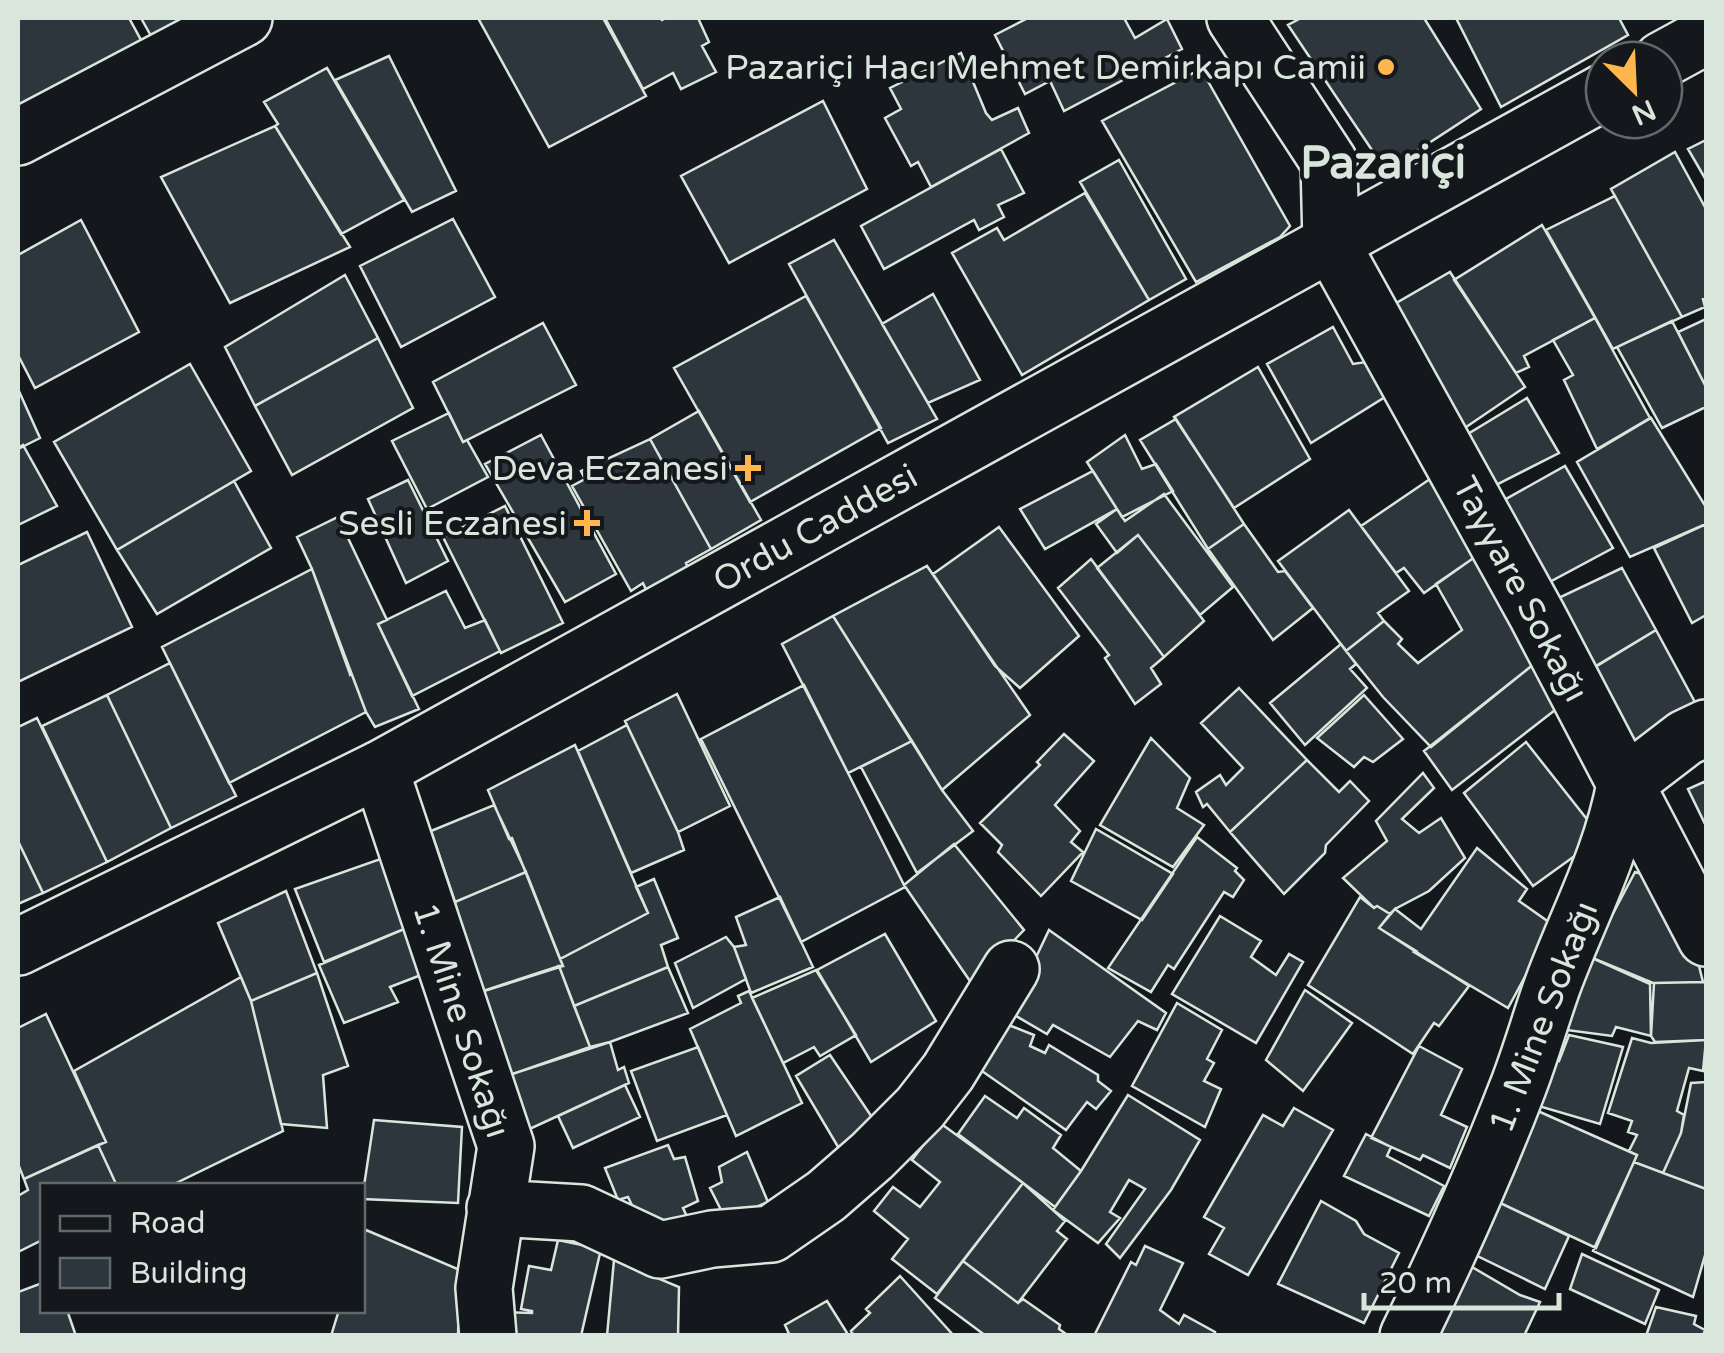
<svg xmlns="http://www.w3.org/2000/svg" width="1724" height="1353" viewBox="0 0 1724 1353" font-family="'Varela Round',sans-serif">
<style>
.building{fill:#2c363c;stroke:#d8e6dc;stroke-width:2.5}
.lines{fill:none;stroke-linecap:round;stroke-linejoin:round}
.minor-casing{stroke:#d8e6dc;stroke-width:60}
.secondary-casing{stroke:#d8e6dc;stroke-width:60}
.minor{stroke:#14181c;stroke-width:55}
.secondary{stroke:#14181c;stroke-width:55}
.poi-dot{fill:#ffb74d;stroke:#14181c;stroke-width:4}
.labels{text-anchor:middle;stroke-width:8;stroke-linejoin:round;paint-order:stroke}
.poi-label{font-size:35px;fill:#d8e6dc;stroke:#14181c;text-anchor:end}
.street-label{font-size:35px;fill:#d8e6dc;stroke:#14181c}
.district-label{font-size:45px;font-weight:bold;fill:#d8e6dc;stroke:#14181c}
</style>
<rect width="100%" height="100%" fill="#14181c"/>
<path class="building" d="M 18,18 L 129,18 L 147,51 L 18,111 Z
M 141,18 L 210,18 L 155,43 Z
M 478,18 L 603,18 L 646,96 L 549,147 Z
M 605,18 L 660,18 L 662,20 L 666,18 L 698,18 L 709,42 L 702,46 L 716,72 L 681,89 L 673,73 L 643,89 Z
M 1028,18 L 1124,18 L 1135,38 L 1167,19 L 1182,49 L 1064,111 L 1050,81 L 1025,94 L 995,35 Z
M 1301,18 L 1424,18 L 1481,109 L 1386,171 L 1288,25 Z
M 1456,18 L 1619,18 L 1628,35 L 1501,107 Z
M 961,53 L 986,113 L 992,120 L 1018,108 L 1029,133 L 931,187 L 918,162 L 911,166 L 885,118 L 901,109 L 890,88 Z
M 389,56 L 456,191 L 412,212 L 335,80 Z
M 327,68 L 404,200 L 341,234 L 275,126 L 278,124 L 264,102 Z
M 1201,69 L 1290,226 L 1280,237 L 1196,282 L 1102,121 Z
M 823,101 L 867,189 L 729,263 L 681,176 Z
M 275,126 L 350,247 L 230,303 L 161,177 Z
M 1706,140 L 1706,180 L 1688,149 Z
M 1001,149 L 1024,193 L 998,205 L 1004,217 L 979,230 L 974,220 L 884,269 L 861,226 Z
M 1675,152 L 1706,209 L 1706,298 L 1703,299 L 1705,307 L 1682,317 L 1611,189 Z
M 1119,160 L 1186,279 L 1149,300 L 1080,182 Z
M 1085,193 L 1149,300 L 1022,375 L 952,253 L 997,228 L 1004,240 Z
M 1615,196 L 1682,317 L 1613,349 L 1546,230 Z
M 453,219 L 495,297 L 401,347 L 360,266 Z
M 81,220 L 139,332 L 35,388 L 18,355 L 18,255 Z
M 1542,225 L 1595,318 L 1524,356 L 1529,367 L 1516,373 L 1454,280 Z
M 834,240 L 937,419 L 888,443 L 789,264 Z
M 1450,272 L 1525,387 L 1450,438 L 1379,313 Z
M 345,275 L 378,338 L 255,406 L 225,347 Z
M 933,294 L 980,380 L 928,403 L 882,324 Z
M 806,296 L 881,428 L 750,502 L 674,368 Z
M 1595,318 L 1650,418 L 1597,449 L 1564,380 L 1573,375 L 1553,340 Z
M 1706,319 L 1706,387 L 1678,332 Z
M 1672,321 L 1706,387 L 1706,407 L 1662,428 L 1617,347 Z
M 543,323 L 576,385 L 463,442 L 433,382 Z
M 1333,327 L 1353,364 L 1366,362 L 1385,397 L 1311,443 L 1267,364 Z
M 378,338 L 413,408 L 292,475 L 255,406 Z
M 190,364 L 251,471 L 117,550 L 54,442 Z
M 1258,367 L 1310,459 L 1234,508 L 1174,417 Z
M 18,389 L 40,438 L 18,449 Z
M 1527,398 L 1559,453 L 1486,490 L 1458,440 Z
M 699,411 L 761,520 L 711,549 L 650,439 Z
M 449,413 L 463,442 L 467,440 L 488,477 L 427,509 L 392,441 Z
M 1651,418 L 1706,507 L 1706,524 L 1630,557 L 1577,462 Z
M 1176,419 L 1244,524 L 1208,549 L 1140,440 Z
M 541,435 L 616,574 L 565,602 L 485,464 Z
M 1125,435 L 1142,469 L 1156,464 L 1173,491 L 1122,517 L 1087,462 Z
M 650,439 L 711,549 L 686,563 L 689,571 L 648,594 L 643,583 L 631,591 L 572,486 L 585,479 L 581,471 Z
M 23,445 L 57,506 L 18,525 L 18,448 Z
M 1565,466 L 1613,548 L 1542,586 L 1497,504 Z
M 1093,471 L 1117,509 L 1045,549 L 1020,509 Z
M 1430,479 L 1475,557 L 1424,593 L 1404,568 L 1396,573 L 1361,526 Z
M 408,480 L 448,561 L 406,583 L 368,499 Z
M 234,481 L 271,548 L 157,614 L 117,550 Z
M 1164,494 L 1233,587 L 1200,615 L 1138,535 L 1117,553 L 1096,524 L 1117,509 L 1125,521 Z
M 505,506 L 563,623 L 501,653 L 443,537 Z
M 1349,510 L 1409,591 L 1378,613 L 1384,621 L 1346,651 L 1278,561 Z
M 338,517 L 387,620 L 378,624 L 419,709 L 375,727 L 366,712 L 351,672 L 350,674 L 312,569 L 297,537 Z
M 1244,524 L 1278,572 L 1285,571 L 1313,608 L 1273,640 L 1208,549 Z
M 1706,524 L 1706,615 L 1692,623 L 1654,548 Z
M 999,527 L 1079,636 L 1020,688 L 995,666 L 933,574 Z
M 87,532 L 132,627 L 18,682 L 18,565 Z
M 1138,535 L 1204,621 L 1164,657 L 1097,568 Z
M 1475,557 L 1534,664 L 1431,747 L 1383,697 L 1346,651 L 1384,621 L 1402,639 L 1398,644 L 1418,663 L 1462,630 L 1436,584 Z
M 1091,559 L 1164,657 L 1151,668 L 1161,684 L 1135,704 L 1105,658 L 1109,655 L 1058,588 Z
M 927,566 L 1030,715 L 942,790 L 833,616 Z
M 1622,568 L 1656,630 L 1587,672 L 1552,601 Z
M 312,569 L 366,712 L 229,783 L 162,647 Z
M 446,591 L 465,628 L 485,620 L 500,651 L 412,696 L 378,624 Z
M 833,616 L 912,741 L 848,773 L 782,644 Z
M 1656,630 L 1703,717 L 1630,756 L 1586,672 Z
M 1341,644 L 1356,664 L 1350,669 L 1367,688 L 1305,745 L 1270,703 Z
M 170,663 L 236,796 L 171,828 L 107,695 Z
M 1534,664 L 1559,707 L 1452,790 L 1424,751 Z
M 804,685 L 905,887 L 801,942 L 701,739 Z
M 1239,688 L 1307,760 L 1230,832 L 1207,804 L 1203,807 L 1196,792 L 1220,775 L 1226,785 L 1243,768 L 1201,723 Z
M 677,694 L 730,806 L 678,832 L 625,721 Z
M 107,695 L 171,828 L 107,862 L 42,726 Z
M 1364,695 L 1403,739 L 1373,762 L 1364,757 L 1354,767 L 1317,738 Z
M 37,718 L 107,862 L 43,893 L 18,841 L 18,727 Z
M 627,725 L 678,832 L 684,850 L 631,873 L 578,751 Z
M 1064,734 L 1094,761 L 1055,805 L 1080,831 L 1071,842 L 1083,852 L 1041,896 L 998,852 L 1002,845 L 980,823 L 1040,765 L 1037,762 Z
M 1151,738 L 1190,778 L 1177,808 L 1204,825 L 1173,867 L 1100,825 Z
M 912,741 L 942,790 L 973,831 L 917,873 L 861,767 Z
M 1526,742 L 1601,837 L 1533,886 L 1464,793 Z
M 575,745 L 648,913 L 560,959 L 512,838 L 509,839 L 488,790 Z
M 1307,760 L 1339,792 L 1350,781 L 1369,801 L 1326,845 L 1325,853 L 1284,894 L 1230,832 Z
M 1423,773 L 1434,788 L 1402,819 L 1419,833 L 1441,818 L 1465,858 L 1429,891 L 1395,909 L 1390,914 L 1377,906 L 1374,908 L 1343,878 L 1387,841 L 1376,821 Z
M 1706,781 L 1706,826 L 1688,789 Z
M 494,805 L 526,872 L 455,902 L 431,831 Z
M 1096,829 L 1173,874 L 1142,920 L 1071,881 Z
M 1197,837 L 1237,868 L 1235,871 L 1244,880 L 1233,897 L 1224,892 L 1174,969 L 1168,965 L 1151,992 L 1108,968 Z
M 18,841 L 43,893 L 18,904 Z
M 954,844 L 1024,930 L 972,984 L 904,885 Z
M 1477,848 L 1527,889 L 1519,901 L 1553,925 L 1508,1008 L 1414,952 L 1416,951 L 1379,928 L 1395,909 L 1421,929 Z
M 386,857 L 409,927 L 324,962 L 295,889 Z
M 526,872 L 563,966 L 478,993 L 455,902 Z
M 1635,872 L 1663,880 L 1687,918 L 1703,982 L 1653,983 L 1590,957 Z
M 654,879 L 678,938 L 661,945 L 668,967 L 574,1006 L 559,966 L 563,966 L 560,959 L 648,913 L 636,887 Z
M 286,891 L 317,973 L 251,1001 L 218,923 Z
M 780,897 L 813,967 L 751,993 L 734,947 L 746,945 L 736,917 Z
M 1360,897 L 1374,908 L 1377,906 L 1390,914 L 1379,928 L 1469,986 L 1439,1026 L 1434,1023 L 1413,1054 L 1308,985 Z
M 1220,916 L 1261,941 L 1251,957 L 1276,975 L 1289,954 L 1303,962 L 1256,1043 L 1172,994 Z
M 416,924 L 434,970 L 390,987 L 398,1002 L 344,1023 L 319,965 Z
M 1049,930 L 1166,1013 L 1157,1030 L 1138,1021 L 1110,1057 L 1053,1025 L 1047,1034 L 1004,1009 L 1030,970 Z
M 885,934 L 936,1021 L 871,1062 L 817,970 Z
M 726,937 L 734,947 L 746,979 L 693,1008 L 675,963 Z
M 1590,957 L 1650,984 L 1651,1036 L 1616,1027 L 1612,1036 L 1559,1029 Z
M 559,966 L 590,1047 L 501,1078 L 474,994 Z
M 668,967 L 688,1013 L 610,1042 L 590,1047 L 574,1006 Z
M 816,970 L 856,1035 L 820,1056 L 814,1047 L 783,1063 L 752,998 Z
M 317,973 L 348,1066 L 323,1075 L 327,1128 L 281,1124 L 251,1001 Z
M 241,977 L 251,1001 L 283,1131 L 170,1186 L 117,1186 L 98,1145 L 106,1142 L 74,1071 Z
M 1703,982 L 1706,983 L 1706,1040 L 1655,1042 L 1651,1036 L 1654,983 Z
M 1305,990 L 1352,1023 L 1303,1091 L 1266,1060 Z
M 749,991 L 802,1103 L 736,1136 L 690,1029 L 741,1003 L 738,996 Z
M 1177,1003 L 1222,1030 L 1207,1059 L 1214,1063 L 1204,1081 L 1221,1089 L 1205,1127 L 1132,1086 Z
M 46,1014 L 106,1142 L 24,1179 L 18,1164 L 18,1028 Z
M 1006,1024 L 1034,1035 L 1030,1046 L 1045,1053 L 1049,1045 L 1098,1075 L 1098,1081 L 1111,1091 L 1096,1109 L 1087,1102 L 1066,1130 L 979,1069 Z
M 1569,1035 L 1623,1047 L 1600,1124 L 1535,1105 L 1550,1059 L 1559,1061 Z
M 1632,1038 L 1651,1043 L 1706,1040 L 1703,1071 L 1689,1068 L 1677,1111 L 1684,1115 L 1681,1133 L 1663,1173 L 1634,1162 L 1637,1155 L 1629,1151 L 1637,1135 L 1628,1132 L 1632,1121 L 1608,1113 Z
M 610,1042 L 618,1070 L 624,1067 L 629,1083 L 521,1133 L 503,1077 Z
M 1419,1046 L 1462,1069 L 1441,1115 L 1467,1127 L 1450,1168 L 1423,1155 L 1420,1160 L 1371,1138 Z
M 698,1047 L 727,1115 L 657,1141 L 631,1071 Z
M 830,1055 L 886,1138 L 850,1167 L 796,1076 Z
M 1706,1082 L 1706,1189 L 1663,1173 L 1681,1133 L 1691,1083 Z
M 625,1085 L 640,1117 L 573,1148 L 558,1116 Z
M 1128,1095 L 1200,1140 L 1171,1190 L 1120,1258 L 1106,1244 L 1145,1189 L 1129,1180 L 1110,1212 L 1120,1218 L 1098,1243 L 1053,1210 L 1081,1171 Z
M 985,1096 L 1017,1118 L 1024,1108 L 1061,1135 L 1053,1148 L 1081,1171 L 1055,1207 L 958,1134 Z
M 1294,1108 L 1333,1130 L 1248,1275 L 1209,1254 L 1224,1228 L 1204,1217 L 1263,1115 L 1283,1126 Z
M 1531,1108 L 1637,1155 L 1596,1248 L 1494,1200 Z
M 374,1120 L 462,1127 L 458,1203 L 362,1199 Z
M 940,1123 L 1023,1183 L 937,1294 L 892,1259 L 908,1239 L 874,1211 L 893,1187 L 920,1207 L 940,1182 L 912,1160 Z
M 1366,1134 L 1391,1147 L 1387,1156 L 1444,1186 L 1429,1216 L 1344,1176 Z
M 98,1145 L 117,1186 L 42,1186 L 42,1240 L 18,1252 L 18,1196 L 28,1190 L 24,1179 Z
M 668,1145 L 674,1159 L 685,1157 L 698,1201 L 683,1208 L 693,1229 L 638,1218 L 628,1197 L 618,1200 L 605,1168 Z
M 747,1152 L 768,1202 L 726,1220 L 710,1188 L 722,1182 L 719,1167 Z
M 1634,1162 L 1706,1189 L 1706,1252 L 1693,1297 L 1593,1251 Z
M 1023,1183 L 1065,1221 L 1057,1231 L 1067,1239 L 1018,1303 L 963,1261 Z
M 1490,1198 L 1569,1236 L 1545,1289 L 1461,1248 Z
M 1321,1201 L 1356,1221 L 1364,1234 L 1399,1253 L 1364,1323 L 1278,1284 Z
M 366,1230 L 460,1270 L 458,1336 L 331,1336 L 339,1310 L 362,1310 L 362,1239 Z
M 558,1240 L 601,1249 L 581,1336 L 501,1336 L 499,1312 L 532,1313 L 532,1311 L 521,1309 L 529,1266 L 551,1270 Z
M 1145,1246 L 1183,1263 L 1160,1310 L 1179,1324 L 1184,1315 L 1215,1332 L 1213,1336 L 1094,1336 L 1131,1262 L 1136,1265 Z
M 1582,1254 L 1659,1290 L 1645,1324 L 1570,1289 Z
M 614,1260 L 679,1287 L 678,1336 L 607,1336 Z
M 1460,1260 L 1520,1295 L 1540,1302 L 1524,1336 L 1422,1336 Z
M 963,1261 L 1018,1303 L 1023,1299 L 1060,1325 L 1059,1329 L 1066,1334 L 986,1336 L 935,1298 Z
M 900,1276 L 954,1336 L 854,1336 L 851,1331 L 870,1313 L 866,1309 Z
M 42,1283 L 42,1310 L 67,1310 L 76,1336 L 18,1336 L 18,1292 Z
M 827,1301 L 849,1336 L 790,1336 L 785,1325 Z
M 1656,1307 L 1696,1316 L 1694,1324 L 1705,1330 L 1703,1336 L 1646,1336 Z"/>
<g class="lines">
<defs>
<path id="minor" d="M 1235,18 L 1329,162 L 1331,243 L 1537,615 L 1706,938
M 18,137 L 244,18
M 380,769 L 506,1146 L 484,1288 L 488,1336
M 495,1208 L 581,1213 L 660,1250 L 712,1239 L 771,1234 L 826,1196 L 872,1156 L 920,1108 L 948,1072 L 1011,969
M 1408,1336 C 1447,1256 1484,1175 1516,1092 C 1530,1057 1540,1020 1553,984 C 1578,917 1612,855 1625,784 L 1685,738 L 1706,728"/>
<path id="secondary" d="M 1662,60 L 1706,36
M 18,947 L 380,769 L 1604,92"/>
</defs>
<use href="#minor" class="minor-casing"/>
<use href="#secondary" class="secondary-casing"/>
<use href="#minor" class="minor"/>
<use href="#secondary" class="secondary"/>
</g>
<g class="poi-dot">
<circle cx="1386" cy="67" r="10"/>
<path d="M743 453h10v10h10v10h-10v10h-10v-10h-10v-10h10z"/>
<path d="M582 508h10v10h10v10h-10v10h-10v-10h-10v-10h10z"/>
</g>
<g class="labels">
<g class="poi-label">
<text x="1366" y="79">Pazariçi Hacı Mehmet Demirkapı Camii</text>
<text x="728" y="480">Deva Eczanesi</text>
<text x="567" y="535">Sesli Eczanesi</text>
</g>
<g class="street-label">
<text transform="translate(815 528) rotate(-29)" y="12">Ordu Caddesi</text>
<text transform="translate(1521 589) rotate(62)" y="12">Tayyare Sokağı</text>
<text transform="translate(1543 1017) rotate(-69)" y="12">1. Mine Sokağı</text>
<text transform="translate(462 1020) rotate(72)" y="12">1. Mine Sokağı</text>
</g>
<g class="district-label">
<text x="1383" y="178">Pazariçi</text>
</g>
</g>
<rect width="1724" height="1353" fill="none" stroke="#d8e6dc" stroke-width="40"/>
<rect x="40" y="1183" width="325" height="130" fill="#14181c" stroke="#626a69" stroke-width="2.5"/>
<rect x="60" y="1216" width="50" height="15" fill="#14181c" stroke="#626a69" stroke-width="2.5"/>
<text x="130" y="1233" font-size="30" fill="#d8e6dc">Road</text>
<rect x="60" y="1258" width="50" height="30" fill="#2c363c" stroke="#626a69" stroke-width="2.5"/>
<text x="130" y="1283" font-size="30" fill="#d8e6dc">Building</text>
<g transform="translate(1634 90) rotate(156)"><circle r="48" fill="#14181c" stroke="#626a69" stroke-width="2.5"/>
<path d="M0-8L18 38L0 25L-18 38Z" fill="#ffb74d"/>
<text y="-15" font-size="28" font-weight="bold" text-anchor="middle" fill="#d8e6dc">N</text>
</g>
<path d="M1364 1293v15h195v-15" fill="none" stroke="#d8e6dc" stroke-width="5"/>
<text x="1379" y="1293" font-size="30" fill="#d8e6dc" stroke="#14181c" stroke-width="8" paint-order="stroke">20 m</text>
</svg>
